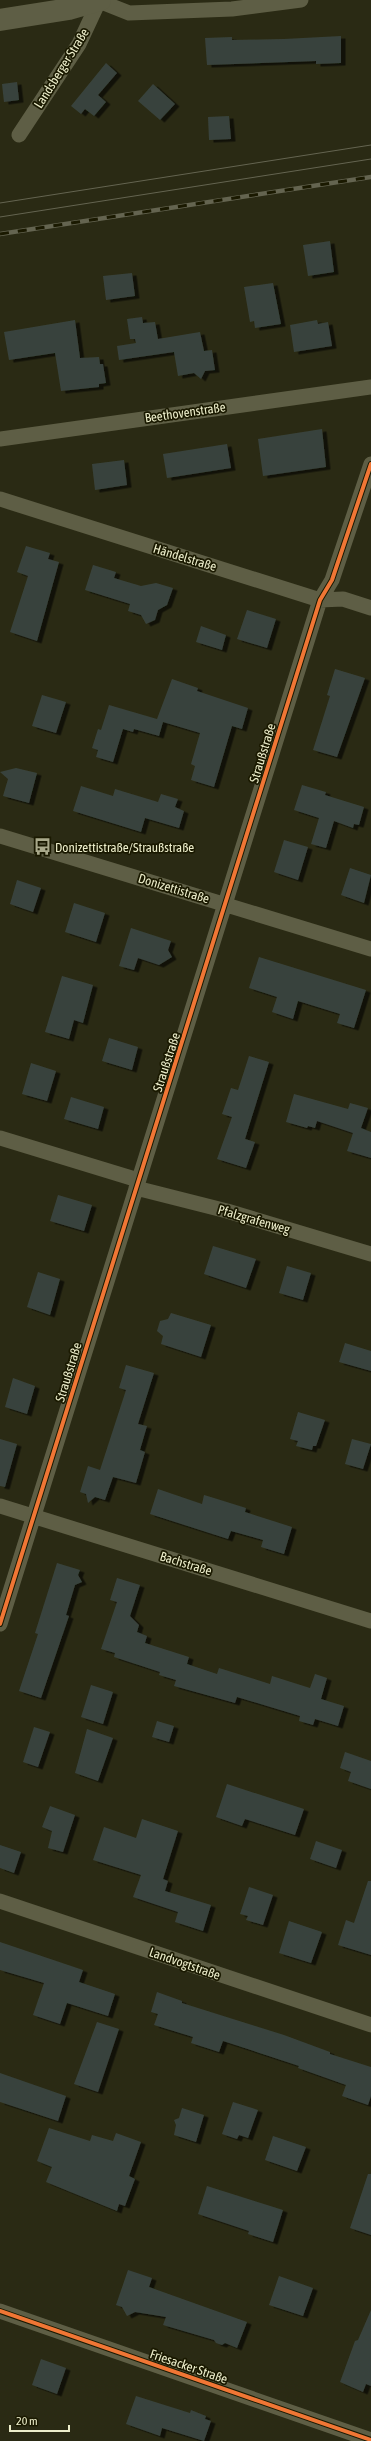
<svg xmlns="http://www.w3.org/2000/svg" width="371" height="2441" viewBox="0 0 371 2441" font-family="'Asap Condensed',sans-serif">
<style>
.building{fill:#39433c;filter:url(#shadow)}
.lines{fill:none;stroke-linecap:round;stroke-linejoin:round}
.street{stroke:#5e5e45;stroke-width:15}
.secondary{stroke:#5e5e45;stroke-width:22}
.tram{stroke:#646450;stroke-width:1}
.rail-casing{stroke:#646450;stroke-width:4.5}
.rail{stroke:#1a1900;stroke-width:3;stroke-dasharray:9;stroke-linecap:butt}
.cycleway-casing{stroke:#1a1900;stroke-width:6}
.cycleway{stroke:#f07635;stroke-width:4}
.labels{text-anchor:middle;stroke-width:3.5;stroke-linejoin:round;paint-order:stroke}
.street-label{font-size:13px;fill:#edeecb;stroke:#1a1900}
.poi-label{font-size:13px;fill:#edeecb;stroke:#1a1900;text-anchor:start}
</style>
<defs>
<filter id="shadow"><feDropShadow dx="4.5" dy="2.5" stdDeviation="0" flood-color="#0009"/></filter>
</defs>
<rect width="100%" height="100%" fill="#2a2a14"/>
<path class="building" d="M 341,36 L 341,63 L 316,64 L 316,61 L 207,65 L 205,38 L 232,37 L 232,40 L 284,39 Z
M 106,63 L 117,73 L 98,95 L 106,102 L 94,116 L 85,109 L 81,114 L 71,106 Z
M 17,82 L 19,100 L 4,102 L 2,84 Z
M 153,84 L 175,104 L 160,120 L 138,101 Z
M 229,116 L 231,139 L 209,140 L 208,117 Z
M 330,241 L 334,272 L 308,276 L 303,245 Z
M 132,273 L 135,296 L 106,300 L 103,276 Z
M 273,283 L 281,324 L 255,328 L 254,321 L 250,322 L 244,287 Z
M 142,317 L 143,323 L 155,322 L 158,339 L 200,332 L 204,351 L 212,350 L 215,370 L 205,371 L 201,379 L 194,373 L 178,376 L 174,352 L 119,360 L 117,346 L 136,343 L 135,339 L 130,339 L 127,319 Z
M 75,320 L 80,358 L 99,357 L 100,364 L 103,364 L 106,383 L 99,384 L 99,387 L 61,391 L 55,353 L 9,360 L 4,332 Z
M 317,320 L 318,324 L 328,322 L 332,346 L 294,352 L 290,325 Z
M 322,429 L 326,467 L 263,476 L 258,439 Z
M 227,444 L 231,468 L 167,478 L 163,454 Z
M 124,460 L 127,485 L 95,490 L 92,464 Z
M 26,546 L 50,553 L 48,559 L 59,562 L 37,641 L 10,632 L 28,576 L 17,572 Z
M 93,565 L 116,572 L 114,578 L 141,586 L 156,583 L 173,588 L 167,605 L 158,610 L 155,620 L 146,624 L 141,615 L 128,611 L 130,604 L 85,590 Z
M 247,610 L 276,619 L 267,648 L 237,639 Z
M 201,626 L 226,635 L 222,650 L 196,642 Z
M 335,669 L 365,678 L 337,757 L 313,750 L 330,696 L 327,695 Z
M 172,679 L 198,688 L 197,691 L 248,708 L 242,729 L 232,726 L 214,787 L 191,780 L 195,766 L 191,764 L 200,733 L 163,722 L 159,736 L 134,729 L 133,732 L 123,729 L 113,762 L 96,757 L 98,750 L 92,748 L 98,729 L 101,730 L 109,705 L 157,719 Z
M 42,695 L 66,702 L 56,733 L 32,726 Z
M 16,768 L 37,773 L 29,803 L 3,796 L 8,779 L 0,772 Z
M 302,785 L 326,792 L 325,795 L 364,807 L 359,825 L 354,824 L 353,828 L 334,821 L 326,848 L 311,844 L 319,818 L 294,810 Z
M 81,786 L 113,796 L 115,789 L 158,802 L 161,794 L 178,799 L 175,807 L 184,811 L 179,828 L 145,818 L 141,832 L 73,811 Z
M 284,840 L 308,847 L 298,880 L 274,872 Z
M 350,868 L 371,875 L 364,903 L 341,895 Z
M 17,880 L 41,888 L 33,912 L 10,904 Z
M 74,903 L 105,913 L 96,942 L 65,932 Z
M 131,928 L 171,941 L 168,950 L 172,957 L 159,965 L 138,958 L 134,970 L 119,966 Z
M 259,957 L 366,990 L 354,1028 L 337,1023 L 340,1014 L 298,1001 L 293,1019 L 272,1012 L 277,997 L 249,988 Z
M 62,976 L 93,985 L 83,1023 L 74,1020 L 69,1039 L 45,1032 Z
M 109,1038 L 138,1047 L 132,1070 L 102,1061 Z
M 249,1056 L 269,1062 L 245,1139 L 255,1142 L 246,1168 L 217,1159 L 232,1117 L 222,1114 L 231,1088 L 238,1090 Z
M 31,1063 L 56,1071 L 47,1101 L 22,1094 Z
M 294,1094 L 348,1109 L 350,1103 L 368,1108 L 361,1128 L 371,1132 L 371,1158 L 347,1151 L 353,1133 L 317,1121 L 315,1128 L 308,1126 L 307,1128 L 286,1122 Z
M 71,1097 L 104,1107 L 98,1129 L 64,1119 Z
M 58,1195 L 92,1205 L 84,1231 L 50,1221 Z
M 213,1246 L 256,1259 L 246,1288 L 204,1274 Z
M 287,1266 L 311,1273 L 303,1300 L 279,1293 Z
M 38,1272 L 60,1279 L 50,1315 L 27,1307 Z
M 171,1313 L 211,1325 L 201,1357 L 161,1344 L 163,1336 L 157,1331 L 160,1321 L 168,1319 Z
M 345,1343 L 371,1351 L 371,1371 L 339,1362 Z
M 126,1365 L 154,1373 L 138,1424 L 147,1426 L 140,1450 L 145,1452 L 136,1483 L 113,1477 L 105,1500 L 95,1497 L 88,1503 L 86,1494 L 80,1492 L 88,1466 L 100,1470 L 126,1390 L 119,1388 Z
M 13,1378 L 35,1386 L 27,1414 L 5,1407 Z
M 298,1412 L 325,1420 L 316,1446 L 313,1446 L 312,1450 L 296,1446 L 298,1441 L 290,1439 Z
M 0,1439 L 17,1444 L 5,1487 L 0,1486 Z
M 352,1439 L 371,1444 L 363,1469 L 345,1464 Z
M 158,1489 L 202,1504 L 204,1495 L 214,1498 L 246,1508 L 245,1512 L 292,1527 L 284,1554 L 261,1547 L 263,1540 L 231,1531 L 228,1539 L 150,1514 Z
M 57,1563 L 80,1570 L 78,1575 L 82,1582 L 75,1585 L 66,1615 L 69,1616 L 41,1698 L 19,1691 L 38,1634 L 35,1633 Z
M 117,1578 L 140,1585 L 130,1616 L 139,1625 L 137,1632 L 147,1636 L 145,1643 L 189,1657 L 187,1664 L 217,1674 L 219,1668 L 270,1684 L 272,1676 L 310,1688 L 315,1674 L 327,1678 L 321,1699 L 344,1706 L 338,1726 L 315,1719 L 313,1725 L 299,1721 L 300,1716 L 237,1697 L 235,1703 L 174,1686 L 176,1680 L 159,1675 L 160,1672 L 114,1657 L 115,1653 L 101,1649 L 117,1602 L 110,1600 Z
M 91,1685 L 113,1692 L 103,1724 L 81,1717 Z
M 157,1721 L 174,1726 L 169,1742 L 152,1737 Z
M 34,1727 L 50,1732 L 38,1767 L 23,1762 Z
M 87,1729 L 113,1738 L 98,1781 L 75,1773 Z
M 345,1752 L 371,1761 L 371,1789 L 348,1781 L 351,1772 L 340,1768 Z
M 227,1784 L 304,1809 L 295,1835 L 245,1819 L 242,1826 L 216,1817 Z
M 50,1806 L 75,1815 L 63,1852 L 48,1848 L 52,1831 L 42,1827 Z
M 142,1819 L 178,1831 L 163,1879 L 168,1881 L 165,1891 L 211,1905 L 203,1931 L 175,1922 L 178,1912 L 133,1897 L 141,1875 L 93,1860 L 104,1827 L 136,1838 Z
M 316,1841 L 342,1850 L 336,1868 L 310,1859 Z
M 0,1845 L 21,1852 L 14,1873 L 0,1868 Z
M 368,1881 L 371,1881 L 371,1955 L 338,1945 L 346,1920 L 354,1923 Z
M 249,1887 L 273,1895 L 263,1925 L 246,1920 L 248,1916 L 240,1914 Z
M 289,1921 L 322,1932 L 311,1963 L 279,1953 Z
M 0,1942 L 83,1970 L 79,1982 L 115,1994 L 108,2016 L 67,2003 L 60,2024 L 33,2015 L 44,1983 L 0,1970 Z
M 157,1992 L 182,2001 L 182,2003 L 284,2035 L 330,2052 L 330,2054 L 371,2067 L 371,2096 L 368,2105 L 342,2096 L 346,2085 L 298,2068 L 299,2066 L 223,2041 L 219,2052 L 191,2043 L 193,2037 L 154,2025 L 158,2014 L 151,2012 Z
M 97,2022 L 119,2029 L 98,2092 L 74,2084 Z
M 0,2073 L 66,2096 L 58,2121 L 0,2102 Z
M 233,2102 L 258,2110 L 248,2138 L 239,2135 L 237,2139 L 222,2134 Z
M 182,2108 L 204,2115 L 196,2142 L 174,2135 L 176,2125 L 174,2120 L 179,2118 Z
M 49,2128 L 90,2141 L 92,2135 L 113,2141 L 116,2133 L 141,2142 L 129,2176 L 135,2179 L 125,2206 L 119,2204 L 117,2211 L 46,2182 L 52,2167 L 37,2161 Z
M 273,2136 L 306,2147 L 297,2171 L 265,2160 Z
M 368,2174 L 371,2174 L 371,2235 L 350,2228 Z
M 207,2186 L 283,2210 L 273,2242 L 248,2234 L 249,2231 L 198,2214 Z
M 128,2270 L 152,2278 L 149,2287 L 247,2322 L 237,2348 L 225,2343 L 222,2345 L 216,2343 L 214,2340 L 163,2325 L 166,2317 L 135,2312 L 127,2316 L 122,2307 L 116,2305 Z
M 279,2276 L 313,2288 L 303,2316 L 269,2305 Z
M 371,2310 L 371,2386 L 366,2384 L 363,2392 L 340,2382 L 355,2341 L 358,2340 Z
M 41,2359 L 66,2368 L 57,2394 L 32,2385 Z
M 136,2396 L 190,2413 L 191,2410 L 206,2416 L 205,2419 L 211,2421 L 204,2441 L 162,2428 L 160,2436 L 126,2424 Z"/>
<g class="lines">
<path class="street" d="M 19,135 L 79,44 L 99,1 L 129,13 L 232,9 L 301,0
M 0,439 L 371,387
M 0,499 L 320,600 L 343,599 L 371,608
M 0,836 L 371,949
M 0,1138 L 138,1180
M 136,1188 L 227,1211 L 371,1254
M 0,1506 L 371,1621
M 0,1624 L 320,600 L 332,580 L 371,464
M 0,1901 L 371,2025
M 0,2311 L 371,2440"/>
<path class="secondary" d="M 0,20 L 69,9 L 100,0"/>
<path class="tram" d="M 0,203 L 371,145
M 0,217 L 371,159"/>
<defs>
<path id="rail" d="M 0,234 L 371,177"/>
</defs>
<use href="#rail" class="rail-casing"/>
<use href="#rail" class="rail"/>
<defs>
<path id="cycleway" d="M 0,1624 L 320,600 L 332,580 L 371,464
M 0,2311 L 371,2440"/>
</defs>
<use href="#cycleway" class="cycleway-casing"/>
<use href="#cycleway" class="cycleway"/>
</g>
<defs>
<symbol id="bus-bare" viewBox="-9 -9 18 18"><path d="M-5-6H5V4H4V6H2V4H-2V6H-4V4H-5ZM-3.5-4V0h7V-4ZM-3.5 1.2v1.5H-2V1.2ZM2 1.2v1.5H3.5V1.2Z" fill="#a9a98b" stroke="#1a1900" stroke-width="2.5" paint-order="stroke"/></symbol>
</defs>
<g fill-rule="evenodd">
<use href="#bus-bare" x="30" y="834" width="25" height="25"/>
</g>
<g class="labels">
<g class="street-label">
<text transform="translate(61 68) rotate(-58)" y="5">Landsberger Straße</text>
<text transform="translate(185 412) rotate(-8)" y="5">Beethovenstraße</text>
<text transform="translate(185 557) rotate(17)" y="5">Händelstraße</text>
<text transform="translate(262 753) rotate(-73)" y="5">Straußstraße</text>
<text transform="translate(174 888) rotate(17)" y="5">Donizettistraße</text>
<text transform="translate(166 1062) rotate(-72)" y="5">Straußstraße</text>
<text transform="translate(254 1219) rotate(16)" y="5">Pfalzgrafenweg</text>
<text transform="translate(68 1372) rotate(-73)" y="5">Straußstraße</text>
<text transform="translate(186 1563) rotate(17)" y="5">Bachstraße</text>
<text transform="translate(185 1963) rotate(19)" y="5">Landvogtstraße</text>
<text transform="translate(189 2366) rotate(19)" y="5">Friesacker Straße</text>
</g>
<g class="poi-label">
<text x="55" y="852">Donizettistraße/Straußstraße</text>
</g>
</g>
<path d="M10 2425v6h59v-6" fill="none" stroke="#edeecb" stroke-width="2"/>
<text x="16" y="2425" font-size="12" fill="#edeecb" stroke="#1a1900" stroke-width="3" paint-order="stroke">20 m</text>
</svg>
